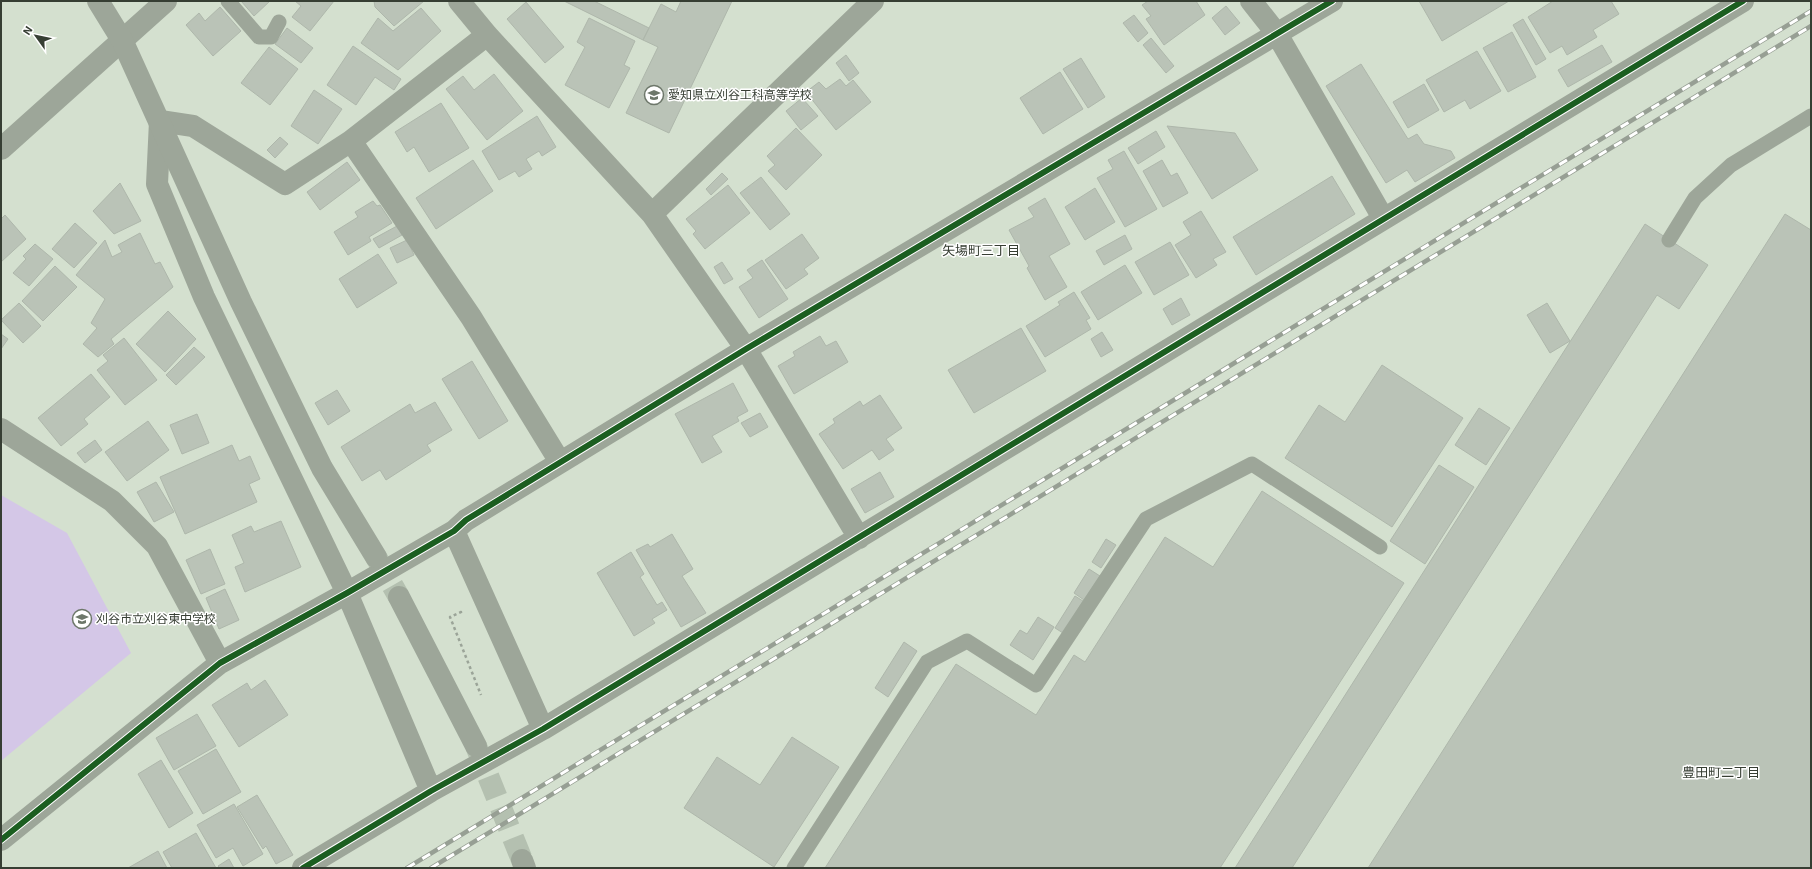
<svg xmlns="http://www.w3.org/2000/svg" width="1812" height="869" viewBox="0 0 1812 869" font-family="'Exo 2','Noto Sans JP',sans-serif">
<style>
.green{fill:#d4c7e7}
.building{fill:#bac3b7;stroke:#aeb7ab}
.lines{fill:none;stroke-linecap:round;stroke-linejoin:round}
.tertiary-tunnel{stroke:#b4c0b0;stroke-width:22;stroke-dasharray:22 11;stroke-linecap:butt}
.path{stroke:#9ba498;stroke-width:2.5;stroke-dasharray:3 3;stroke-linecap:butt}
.service{stroke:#9da699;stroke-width:15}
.minor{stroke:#9da699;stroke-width:22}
.tertiary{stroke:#9da699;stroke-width:22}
.rail-casing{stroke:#979f94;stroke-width:4.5}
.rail{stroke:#fff;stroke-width:3;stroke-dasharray:9;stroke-linecap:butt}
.cycleway-casing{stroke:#fff;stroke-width:8}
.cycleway{stroke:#1b5e20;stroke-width:6}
.labels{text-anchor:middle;stroke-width:3;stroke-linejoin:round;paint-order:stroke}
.poi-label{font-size:12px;fill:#363e33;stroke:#fff;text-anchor:start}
.neighbourhood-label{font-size:13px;fill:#363e33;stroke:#fff}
</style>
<rect width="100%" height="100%" fill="#d4e0cf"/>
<path class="green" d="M 1,495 L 67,533 L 131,653 L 1,761 Z"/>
<path class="building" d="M 241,1 L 270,1 L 254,16 Z
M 295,1 L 334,1 L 310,31 L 292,17 L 301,6 Z
M 374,1 L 424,1 L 394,26 L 375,7 Z
M 564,1 L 594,1 L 649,28 L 643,40 Z
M 681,1 L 732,1 L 669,133 L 626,113 L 658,47 L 643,40 L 661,4 L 676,12 Z
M 1148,1 L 1196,1 L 1205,15 L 1164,45 L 1146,19 L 1151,16 L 1142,5 Z
M 1419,1 L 1509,1 L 1442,41 Z
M 1553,1 L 1611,1 L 1619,14 L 1593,30 L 1597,37 L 1567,55 L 1562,46 L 1550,53 L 1528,17 Z
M 526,2 L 564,47 L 545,63 L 507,19 Z
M 1226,6 L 1240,23 L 1225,35 L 1212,18 Z
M 220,7 L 241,31 L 213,56 L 186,25 L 199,13 L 205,21 Z
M 421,8 L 441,31 L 398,70 L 361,43 L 378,18 L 393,31 Z
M 1134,15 L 1148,33 L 1138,42 L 1123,23 Z
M 589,18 L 635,41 L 624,65 L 630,68 L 609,108 L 565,85 L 585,47 L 577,42 Z
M 1523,19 L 1546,59 L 1536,65 L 1513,25 Z
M 287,28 L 313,48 L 301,63 L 275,44 Z
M 1512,32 L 1536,77 L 1508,92 L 1483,48 Z
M 1151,38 L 1174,66 L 1166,73 L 1143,45 Z
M 1602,45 L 1612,62 L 1568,87 L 1558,70 Z
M 353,46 L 401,79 L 394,90 L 375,77 L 356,105 L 327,85 Z
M 269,47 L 298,69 L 270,105 L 241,83 Z
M 1477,51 L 1501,91 L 1470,109 L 1465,100 L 1444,112 L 1426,80 Z
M 846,55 L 859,73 L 849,81 L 836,63 Z
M 1081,58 L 1105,97 L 1088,108 L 1063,69 Z
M 1361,64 L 1408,139 L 1417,134 L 1424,144 L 1451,151 L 1455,158 L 1415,182 L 1407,170 L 1386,183 L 1326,86 Z
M 1060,72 L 1083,109 L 1043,134 L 1020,98 Z
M 494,74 L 523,111 L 487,140 L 446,89 L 463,76 L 474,90 Z
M 840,79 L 846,86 L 853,80 L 871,102 L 836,130 L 806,92 L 819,82 L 826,89 Z
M 1424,84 L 1439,110 L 1408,128 L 1393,102 Z
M 314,90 L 342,109 L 318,144 L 291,126 Z
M 802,98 L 818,116 L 801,130 L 786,111 Z
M 441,103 L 469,148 L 429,172 L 414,147 L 407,152 L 395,132 Z
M 537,116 L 556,147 L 542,156 L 539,151 L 526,159 L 532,169 L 519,177 L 515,171 L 499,180 L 482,151 Z
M 1167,126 L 1235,133 L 1258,170 L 1212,199 Z
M 796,128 L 822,155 L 786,190 L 768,171 L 775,165 L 767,156 Z
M 1156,131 L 1165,147 L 1138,164 L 1128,148 Z
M 280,137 L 288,144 L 275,158 L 267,150 Z
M 1124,151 L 1157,209 L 1125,227 L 1097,178 L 1113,169 L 1108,160 Z
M 473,160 L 493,191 L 436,229 L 416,198 Z
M 1162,160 L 1171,176 L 1177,173 L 1188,193 L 1163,207 L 1143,171 Z
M 347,162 L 360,180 L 320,210 L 307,192 Z
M 722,173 L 728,179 L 711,195 L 706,189 Z
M 1332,176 L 1355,214 L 1256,275 L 1233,237 Z
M 761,177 L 790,214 L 770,230 L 740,193 Z
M 120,183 L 141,221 L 114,234 L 93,211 Z
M 728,185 L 750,213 L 705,249 L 693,234 L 696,231 L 686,219 Z
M 1095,188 L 1115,222 L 1085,240 L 1065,207 Z
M 1045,198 L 1070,244 L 1049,256 L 1067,287 L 1045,300 L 1027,268 L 1029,266 L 1009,230 L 1034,217 L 1028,208 Z
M 373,201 L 377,206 L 380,205 L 392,223 L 369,237 L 371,241 L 348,255 L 334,232 L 358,217 L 355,212 Z
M 1201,211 L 1226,252 L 1213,259 L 1217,265 L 1196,278 L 1175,245 L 1191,235 L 1183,222 Z
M 1785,214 L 1811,230 L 1811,868 L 1368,868 Z
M 5,215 L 26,239 L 1,262 L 1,219 Z
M 75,223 L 97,243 L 74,268 L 52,249 Z
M 1645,224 L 1708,265 L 1679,309 L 1657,295 L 1292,868 L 1235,868 Z
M 397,226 L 402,235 L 379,248 L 373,239 Z
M 140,233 L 155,264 L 160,262 L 173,287 L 111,339 L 114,344 L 98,357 L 83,344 L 97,328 L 91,323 L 105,299 L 76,275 L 105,240 L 112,257 L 122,252 L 118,245 Z
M 802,234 L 819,258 L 804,269 L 808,274 L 786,289 L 765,260 Z
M 1125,235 L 1132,249 L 1104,265 L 1096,251 Z
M 407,240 L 414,255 L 397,263 L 390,248 Z
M 1170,242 L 1189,275 L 1154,295 L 1135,262 Z
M 35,244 L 53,259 L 29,286 L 13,273 L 26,259 L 23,256 Z
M 378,254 L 397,283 L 357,308 L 339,279 Z
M 762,260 L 788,299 L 759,318 L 739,287 L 753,278 L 747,270 Z
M 722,262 L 733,279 L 724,284 L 714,267 Z
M 1125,265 L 1142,293 L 1098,320 L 1081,292 Z
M 55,266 L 77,287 L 43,321 L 22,301 Z
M 1074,292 L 1090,318 L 1086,320 L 1091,329 L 1045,357 L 1026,326 L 1060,305 L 1058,302 Z
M 1181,298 L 1190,315 L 1172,325 L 1163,309 Z
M 19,303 L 41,326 L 23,343 L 1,320 Z
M 1547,303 L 1570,341 L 1550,353 L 1527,315 Z
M 168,311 L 196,339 L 165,372 L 136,344 Z
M 1021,328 L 1046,371 L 974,413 L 948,370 Z
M 1102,332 L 1113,350 L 1101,357 L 1091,339 Z
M 1,334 L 8,339 L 1,349 Z
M 820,336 L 826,346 L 836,341 L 848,362 L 794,394 L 778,366 L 795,356 L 793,352 Z
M 124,338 L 157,380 L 125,405 L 97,370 L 108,361 L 103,355 Z
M 194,347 L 205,357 L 176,385 L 166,375 Z
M 472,361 L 508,421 L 479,439 L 442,379 Z
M 1382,365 L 1463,418 L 1392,527 L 1285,458 L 1319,405 L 1345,422 Z
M 91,374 L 110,397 L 84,419 L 88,424 L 61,446 L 38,418 Z
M 733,383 L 748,411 L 737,417 L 739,421 L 712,436 L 722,452 L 702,463 L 675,414 Z
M 337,390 L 350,411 L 328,425 L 315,403 Z
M 880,395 L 902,428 L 886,439 L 894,450 L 879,460 L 872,450 L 843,469 L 819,434 L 835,423 L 833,419 L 860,401 L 863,406 Z
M 435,402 L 452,430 L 427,445 L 431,451 L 386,480 L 380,470 L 362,481 L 341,447 L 410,404 L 415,413 Z
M 1479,408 L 1510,428 L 1486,465 L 1455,445 Z
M 760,413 L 768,427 L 750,437 L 741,423 Z
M 197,414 L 209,443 L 182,454 L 170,425 Z
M 148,421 L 169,450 L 127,481 L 105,452 Z
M 95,440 L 102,450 L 85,463 L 77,453 Z
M 232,445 L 239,461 L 250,456 L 260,479 L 249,484 L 257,502 L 185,534 L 160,477 Z
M 1439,465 L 1474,487 L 1425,564 L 1390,541 Z
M 880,472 L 894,497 L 865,513 L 851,489 Z
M 156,482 L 174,512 L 154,522 L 137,492 Z
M 1262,491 L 1404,583 L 1220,868 L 825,868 L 956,664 L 1036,715 L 1074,655 L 1085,662 L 1165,537 L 1213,567 Z
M 281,521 L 301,567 L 245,592 L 235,567 L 244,563 L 232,535 L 251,526 L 254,532 Z
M 672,534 L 693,569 L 682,576 L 706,613 L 681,627 L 636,550 L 648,544 L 650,547 Z
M 1106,539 L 1116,545 L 1101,568 L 1092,562 Z
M 210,549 L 225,584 L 201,594 L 186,560 Z
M 631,552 L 644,574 L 640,577 L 657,605 L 662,602 L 667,610 L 652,619 L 655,623 L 634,636 L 597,573 Z
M 1089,569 L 1100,576 L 1084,600 L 1074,593 Z
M 225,589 L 239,620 L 219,629 L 206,598 Z
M 1075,596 L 1083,601 L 1063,633 L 1055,628 Z
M 1038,617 L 1054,627 L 1033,660 L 1010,645 L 1020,630 L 1027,634 Z
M 904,642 L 917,651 L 888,697 L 875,688 Z
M 265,680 L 288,715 L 239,747 L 212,705 L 247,683 L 251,690 Z
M 197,714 L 216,746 L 174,770 L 156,738 Z
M 792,737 L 839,767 L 774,867 L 684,808 L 717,757 L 760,785 Z
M 216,749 L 241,792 L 203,814 L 178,771 Z
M 161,760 L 193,813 L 169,828 L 138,774 Z
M 257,795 L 293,855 L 276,864 L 266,846 L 263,849 L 237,807 Z
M 234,804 L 263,854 L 243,866 L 233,848 L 216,858 L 197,825 Z
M 196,833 L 216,868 L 172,868 L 163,852 Z
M 158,851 L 167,868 L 128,868 Z
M 229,859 L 234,868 L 220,868 L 218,866 Z"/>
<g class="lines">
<path class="tertiary-tunnel" d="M 376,557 L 399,597
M 476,746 L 522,860"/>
<path class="path" d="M 461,613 L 461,612 L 450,617 L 481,695"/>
<path class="service" d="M 228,1 L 259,37 L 271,37 L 279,22
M 1669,240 L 1695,198 L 1731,165 L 1811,116
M 794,868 L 927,662 L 967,641 L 1036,685 L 1146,519 L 1252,464 L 1380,547"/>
<path class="minor" d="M 459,1 L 487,35 L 652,214 L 746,349 L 859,538
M 1251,1 L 1277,34 L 1383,218
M 351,141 L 471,317 L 560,462
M 1,149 L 166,1
M 652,214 L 873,1
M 1,429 L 112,501 L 157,546 L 220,663
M 454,531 L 543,729
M 431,791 L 347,593 L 204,297 L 157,184 L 160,121 L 193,126 L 285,184 L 351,141 L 487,35
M 1,840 L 220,663 L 347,593 L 454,531 L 466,520 L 746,349 L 1332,1
M 303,868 L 431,791 L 543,729 L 1743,1"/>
<path class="tertiary" d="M 98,1 L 122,40 L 241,302 L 322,468 L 376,557
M 399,597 L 476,746
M 522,860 L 525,868"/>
<defs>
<path id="rail" d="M 407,868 L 1811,11
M 431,868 L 1811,26"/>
</defs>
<use href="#rail" class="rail-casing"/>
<use href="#rail" class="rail"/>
<defs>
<path id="cycleway" d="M 1,840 L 220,663 L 347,593 L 454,531 L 466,520 L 746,349 L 1332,1
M 303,868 L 431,791 L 543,729 L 1743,1"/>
</defs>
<use href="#cycleway" class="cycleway-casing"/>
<use href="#cycleway" class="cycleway"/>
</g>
<defs>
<symbol id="school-ring" viewBox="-11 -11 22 22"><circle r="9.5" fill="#fff" stroke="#6d776a" stroke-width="1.5"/><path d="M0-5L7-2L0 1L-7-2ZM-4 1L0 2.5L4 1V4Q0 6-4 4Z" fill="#6d776a"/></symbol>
</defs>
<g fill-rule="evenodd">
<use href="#school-ring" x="643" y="84" width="22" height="22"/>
<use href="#school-ring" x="71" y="608" width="22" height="22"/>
</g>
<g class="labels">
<g class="poi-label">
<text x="668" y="99">愛知県立刈谷工科高等学校</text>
<text x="96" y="623">刈谷市立刈谷東中学校</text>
</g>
<g class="neighbourhood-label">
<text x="981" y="255">矢場町三丁目</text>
<text x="1721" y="777">豊田町二丁目</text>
</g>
</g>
<rect width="1812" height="869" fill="none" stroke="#363e33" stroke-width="4"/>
<g transform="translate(36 36) rotate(303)" stroke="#ffffff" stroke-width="3" paint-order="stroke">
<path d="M0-3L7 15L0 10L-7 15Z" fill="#363e33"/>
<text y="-6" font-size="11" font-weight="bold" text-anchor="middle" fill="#363e33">N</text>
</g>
</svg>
